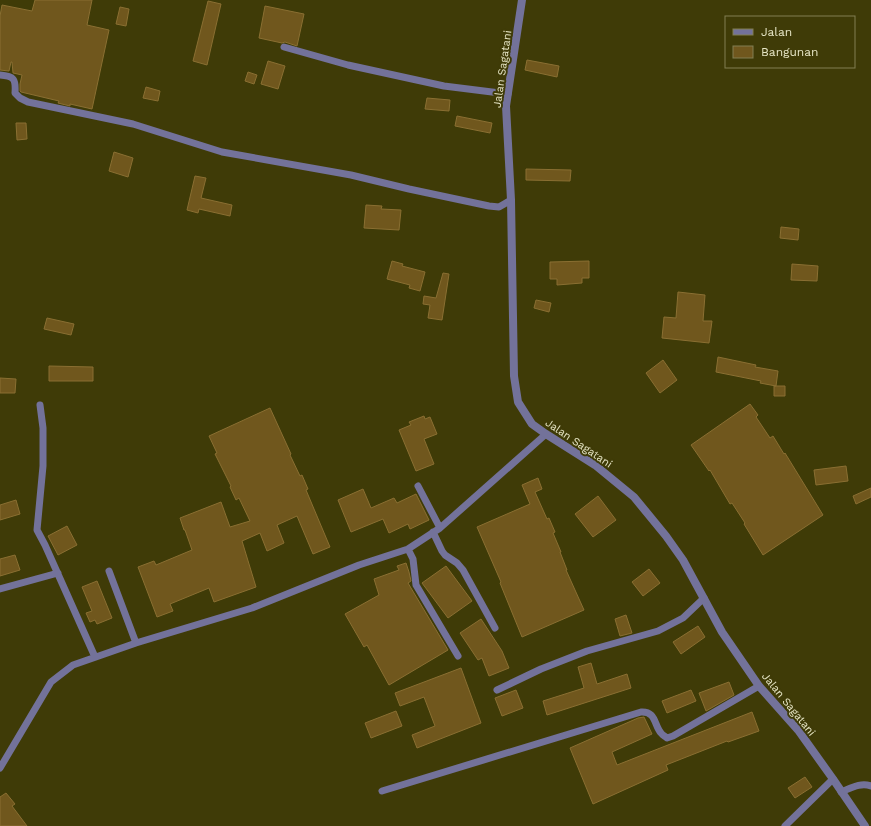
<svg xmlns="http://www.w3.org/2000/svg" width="871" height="826" viewBox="0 0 871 826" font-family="'Work Sans',sans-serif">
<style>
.building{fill:#70571d;stroke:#8a6f32}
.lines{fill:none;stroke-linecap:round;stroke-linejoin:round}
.service{stroke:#73729a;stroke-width:7}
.minor{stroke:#73729a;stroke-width:8}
.labels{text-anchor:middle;stroke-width:4;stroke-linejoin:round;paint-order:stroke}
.street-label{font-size:11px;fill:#e6e5c5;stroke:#3f3b07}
</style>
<rect width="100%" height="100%" fill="#3f3b07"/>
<path class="building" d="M 35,0 L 92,0 L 87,25 L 109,30 L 92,109 L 70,104 L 70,106 L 58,103 L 59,101 L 21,92 L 20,91 L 20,84 L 22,75 L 13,73 L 12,62 L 11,62 L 9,71 L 0,70 L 0,16 L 2,5 L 32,11 Z
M 208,1 L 221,4 L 207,65 L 193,61 Z
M 265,6 L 304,14 L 297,46 L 285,42 L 282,43 L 259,38 Z
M 120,7 L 129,9 L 126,26 L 116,24 Z
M 527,60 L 559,66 L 557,77 L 525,70 Z
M 268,61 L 285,66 L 278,89 L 261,84 Z
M 248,72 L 257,75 L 254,84 L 245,81 Z
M 146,87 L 160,91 L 158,101 L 143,98 Z
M 427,98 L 450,100 L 449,111 L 425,109 Z
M 457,116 L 492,123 L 490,133 L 455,126 Z
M 16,123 L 26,123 L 27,139 L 17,140 Z
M 114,152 L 133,158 L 128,177 L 109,171 Z
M 526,169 L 571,170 L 570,181 L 526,180 Z
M 195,176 L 206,178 L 201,198 L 232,205 L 230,216 L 199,209 L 198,213 L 187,210 Z
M 366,205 L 382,206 L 381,209 L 401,210 L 399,230 L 364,228 Z
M 781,227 L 799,229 L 798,240 L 780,238 Z
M 392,261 L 403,264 L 402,266 L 425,272 L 420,291 L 409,288 L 410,285 L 387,279 Z
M 589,261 L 589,278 L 582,278 L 582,283 L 557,285 L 557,279 L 550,279 L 550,262 Z
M 792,264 L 818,266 L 817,281 L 791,280 Z
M 443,273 L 449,274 L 442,320 L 428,318 L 430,305 L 423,304 L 424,296 L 436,298 Z
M 678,292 L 705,295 L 703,321 L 712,321 L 709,343 L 662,338 L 664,317 L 676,318 Z
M 536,300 L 551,303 L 549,312 L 534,308 Z
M 47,318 L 74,324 L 71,335 L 44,329 Z
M 718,357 L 756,365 L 755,367 L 778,371 L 776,386 L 760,383 L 761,381 L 716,372 Z
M 663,360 L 677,380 L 660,393 L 646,373 Z
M 49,366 L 93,367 L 93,381 L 49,381 Z
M 0,378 L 16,379 L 15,393 L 0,393 Z
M 774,386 L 785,386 L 785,396 L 774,396 Z
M 750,404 L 758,415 L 756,417 L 770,438 L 773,436 L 784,454 L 785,453 L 823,515 L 763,555 L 744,524 L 745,523 L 732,503 L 730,504 L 710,470 L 709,471 L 691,445 Z
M 270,408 L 291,454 L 290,455 L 300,476 L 302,475 L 308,489 L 306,490 L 330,547 L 313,554 L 297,516 L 277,525 L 284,543 L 267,551 L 260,533 L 242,541 L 256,587 L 214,602 L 209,588 L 170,604 L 173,611 L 157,617 L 138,567 L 154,561 L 156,565 L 192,550 L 185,530 L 184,530 L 180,518 L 221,502 L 230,527 L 250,521 L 239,498 L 236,500 L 230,487 L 231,486 L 215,454 L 217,453 L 209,436 Z
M 424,416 L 425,419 L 430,417 L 437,434 L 424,439 L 434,464 L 416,471 L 399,430 L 411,425 L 409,422 Z
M 846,466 L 848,481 L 816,485 L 814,470 Z
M 538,478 L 542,489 L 535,492 L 547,519 L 549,518 L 555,532 L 553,533 L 561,552 L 560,552 L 567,570 L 566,570 L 584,610 L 522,637 L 500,583 L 501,582 L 477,527 L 530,504 L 522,485 Z
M 871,488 L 871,497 L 856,504 L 853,496 Z
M 363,489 L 371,508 L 394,498 L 397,503 L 416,494 L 429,520 L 410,529 L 408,524 L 389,533 L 383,519 L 351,532 L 338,500 Z
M 598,496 L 616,520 L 593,537 L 575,514 Z
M 16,500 L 20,514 L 0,520 L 0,505 Z
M 67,526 L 77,545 L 58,555 L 48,536 Z
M 15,555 L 20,570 L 0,576 L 0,559 Z
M 406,563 L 409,572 L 411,581 L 408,583 L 448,650 L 389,685 L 367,645 L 364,647 L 345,614 L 379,595 L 374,579 L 399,570 L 397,566 Z
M 446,566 L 472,601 L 448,618 L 422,583 Z
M 649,569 L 660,583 L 643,596 L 632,582 Z
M 97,581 L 112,618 L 97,624 L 95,620 L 90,622 L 86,613 L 92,611 L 82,587 Z
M 626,615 L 632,633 L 620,636 L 615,619 Z
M 481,619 L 502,651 L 509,668 L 489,676 L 482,658 L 478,660 L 460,633 Z
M 698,626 L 705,637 L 681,654 L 673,642 Z
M 591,663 L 597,684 L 627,674 L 631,688 L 547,715 L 543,701 L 584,688 L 578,667 Z
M 461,668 L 481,723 L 417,748 L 412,735 L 435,726 L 424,697 L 400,706 L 395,693 Z
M 729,682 L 734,695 L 706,711 L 699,693 Z
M 516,690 L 523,708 L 502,716 L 495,698 Z
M 691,690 L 696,701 L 667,713 L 662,701 Z
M 396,711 L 402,726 L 371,738 L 365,723 Z
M 752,712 L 759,731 L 728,742 L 727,741 L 666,765 L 668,770 L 593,804 L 570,748 L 638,718 L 644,717 L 652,734 L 612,752 L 617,765 Z
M 805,777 L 812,787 L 795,798 L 788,788 Z
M 6,793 L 15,804 L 12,806 L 27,826 L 0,826 L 0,797 Z"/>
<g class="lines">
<path class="service" d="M 284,47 L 348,65 L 444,86 L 508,94
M 0,75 C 14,76 16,79 15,93 L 20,98 L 28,102 L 133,124 L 222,152 L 351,175 L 409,189 L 489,206 L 499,207 L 511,200
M 40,405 L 43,428 L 43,466 L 37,530 L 45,545 L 95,657
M 418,486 L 440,528
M 433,532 L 442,551 L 445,555 L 457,563 L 463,570 L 495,628
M 408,549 L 413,559 L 416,585 L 458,656
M 109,571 L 136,643
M 0,589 L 58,573
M 497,690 L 541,669 L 587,651 L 658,631 L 683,618 L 704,598
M 0,768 L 51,682 L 73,665 L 136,643 L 252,608 L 359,565 L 408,549 L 440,528 L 546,434
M 382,791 L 641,712 C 656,711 654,725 661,733 C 661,734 666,737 667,738 L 673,736 L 759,686
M 841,792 C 851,788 861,782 871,786
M 785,826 L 833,779"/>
<path class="minor" d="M 522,0 L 506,106 L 511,200 L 514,376 L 518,402 L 532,424 L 546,434 L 595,465 L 634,497 L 666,536 L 683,560 L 722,632 L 759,686 L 798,730 L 833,779 L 865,826"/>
</g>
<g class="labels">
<g class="street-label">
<text transform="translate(502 69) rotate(-82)" y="4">Jalan Sagatani</text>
<text transform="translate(579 443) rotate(34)" y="4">Jalan Sagatani</text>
<text transform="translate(789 704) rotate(51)" y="4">Jalan Sagatani</text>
</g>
</g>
<rect x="725" y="16" width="130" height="52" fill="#3f3b07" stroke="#827f53"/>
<rect x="733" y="29" width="20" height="6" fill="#73729a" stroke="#827f53"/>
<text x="761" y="36" font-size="12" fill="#e6e5c5">Jalan</text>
<rect x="733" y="46" width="20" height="12" fill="#70571d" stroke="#827f53"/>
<text x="761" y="56" font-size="12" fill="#e6e5c5">Bangunan</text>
</svg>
